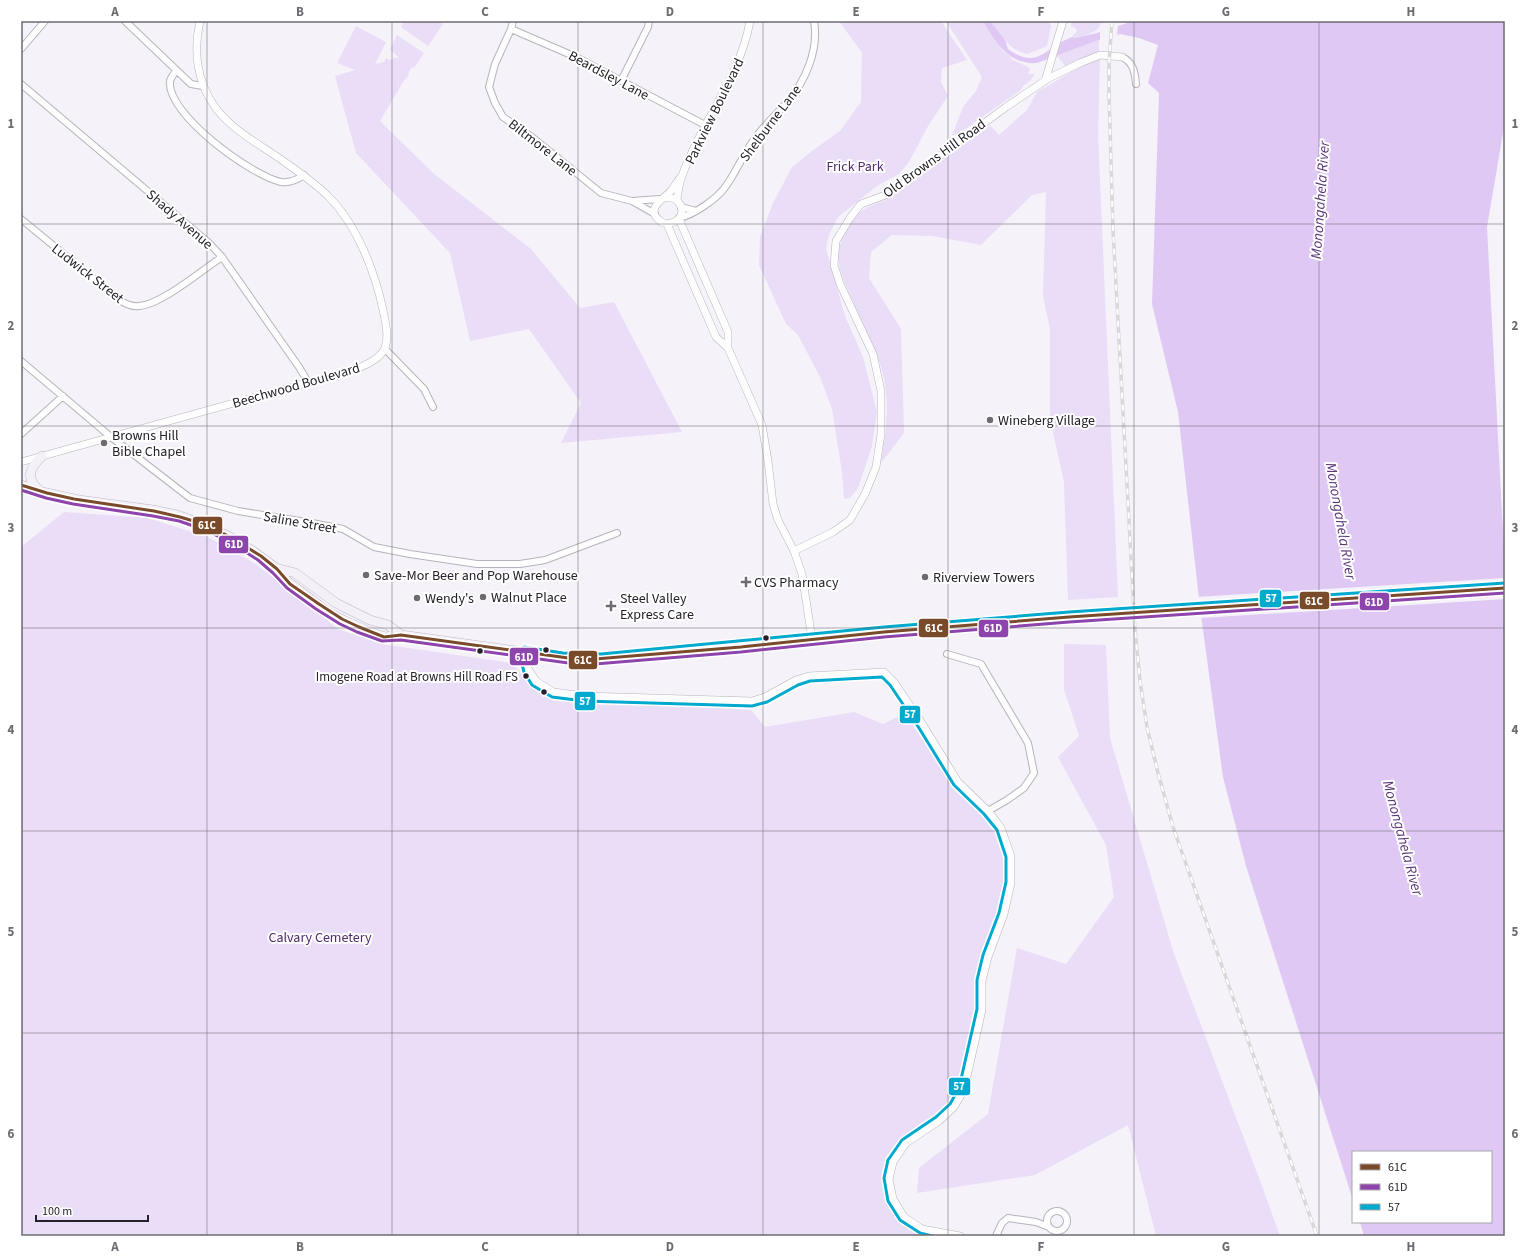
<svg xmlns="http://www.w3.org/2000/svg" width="1526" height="1257" viewBox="0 0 1526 1257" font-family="'Source Sans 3',sans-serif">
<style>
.green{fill:#eaddf7}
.water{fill:#dfc9f4}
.pier{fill:#f6f2fa}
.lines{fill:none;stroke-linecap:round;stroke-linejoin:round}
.minor-casing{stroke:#b7b3bb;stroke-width:8}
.tertiary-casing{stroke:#b7b3bb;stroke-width:8}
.primary-casing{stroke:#c0b8c6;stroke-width:10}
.minor{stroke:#fefdfe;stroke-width:6}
.tertiary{stroke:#fefdfe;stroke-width:7}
.primary{stroke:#f3f0f7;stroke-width:9}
.rail-casing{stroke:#d8d7d9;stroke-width:3.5}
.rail{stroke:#fff;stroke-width:2;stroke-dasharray:6;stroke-linecap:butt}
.primary-bridge-casing{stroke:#c0b8c6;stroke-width:10;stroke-linecap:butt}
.primary-bridge{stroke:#f3f0f7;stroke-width:9}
.bus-1-casing{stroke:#fff;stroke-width:6}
.bus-2-casing{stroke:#fff;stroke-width:6}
.bus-3-casing{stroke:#fff;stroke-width:6}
.bus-1{stroke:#7a4b2a;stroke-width:3}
.bus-2{stroke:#8e44ad;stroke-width:3}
.bus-3{stroke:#00a9ce;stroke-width:3}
.grid{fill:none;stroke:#6e6a72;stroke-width:1;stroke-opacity:0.55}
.poi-dot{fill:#6e6a72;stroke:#fff;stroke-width:1.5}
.bus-dot{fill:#252029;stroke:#fff;stroke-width:1.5}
.labels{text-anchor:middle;stroke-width:4;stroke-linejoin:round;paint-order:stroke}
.bus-label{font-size:13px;fill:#252029;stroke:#fff;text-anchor:end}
.street-label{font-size:14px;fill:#252029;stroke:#fff}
.park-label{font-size:14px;fill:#512b6e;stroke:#fff}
.poi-label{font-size:14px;fill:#252029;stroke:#fff;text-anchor:start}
.water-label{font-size:15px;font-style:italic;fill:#5b3579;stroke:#fff}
.line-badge{stroke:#fff;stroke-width:1.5}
.badge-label{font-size:11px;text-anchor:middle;font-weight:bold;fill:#fff}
.neatline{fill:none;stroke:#6e6a72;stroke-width:1.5}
.grid-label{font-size:13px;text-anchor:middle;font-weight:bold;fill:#6e6a72}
</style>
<rect width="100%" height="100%" fill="#f6f2fa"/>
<path class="green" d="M 404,21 L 438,21 L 443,24 L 428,46 L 401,27 Z
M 839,21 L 941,21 L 967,60 L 942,68 L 941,82 L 948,96 L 928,126 L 909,162 L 899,174 L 877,186 L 838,217 L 829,235 L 826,249 L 845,316 L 863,357 L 877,412 L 872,446 L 858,488 L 850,498 L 844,499 L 842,472 L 832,409 L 820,377 L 798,335 L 786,324 L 759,265 L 760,237 L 773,203 L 792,167 L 812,151 L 840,131 L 861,102 L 862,53 Z
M 946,21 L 983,21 L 1003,51 L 1011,57 L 1011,59 L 1030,68 L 1028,74 L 1035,74 L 1030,81 L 1023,86 L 1021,90 L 958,134 L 952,135 L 963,107 L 976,91 L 982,77 Z
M 990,21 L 1048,21 L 1051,26 L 1047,46 L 1028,54 C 1012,53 998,33 990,21 Z
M 1072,21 L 1101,21 C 1100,34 1084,35 1073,38 L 1072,37 L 1077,31 L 1075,28 L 1071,26 Z
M 356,26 L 386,42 L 375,64 L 384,62 L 386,58 L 389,60 L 399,57 L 390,50 L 397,35 L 424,53 L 414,68 L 412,67 L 408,74 L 409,75 L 403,82 L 380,121 L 433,173 L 531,249 L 580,308 L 614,302 L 682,432 L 561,443 L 581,403 L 529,329 L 470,341 L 450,253 L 356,153 L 335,76 L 355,70 L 337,63 Z
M 1099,40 L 1099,53 L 1065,66 L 1057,56 Z
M 1100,58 L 1098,134 L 1118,597 L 1068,600 L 1064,482 L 1050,419 L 1050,329 L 1043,296 L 1046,192 L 1032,195 L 981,245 L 932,236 L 892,235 L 871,252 L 869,278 L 901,329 L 904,433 L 881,463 C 886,430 891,400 881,367 C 874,346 864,326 855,306 C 849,292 842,279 839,264 C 836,249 844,231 853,219 C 864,205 881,204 895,194 C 927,172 958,148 990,125 L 999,135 L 1027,110 L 1037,92 L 1082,66 Z
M 64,512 L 148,518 L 208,537 L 256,564 L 338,629 L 381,644 L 512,663 L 543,697 L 751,710 L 765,727 L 854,712 L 883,724 L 905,713 C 922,739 938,765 956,790 C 960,796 966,800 971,805 C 988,820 1002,835 1005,858 C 1009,885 999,914 990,939 C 986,948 981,958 978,967 C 974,982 977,998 975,1013 C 974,1025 970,1038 968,1050 C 965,1064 963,1080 956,1094 C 936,1135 882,1123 883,1184 C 884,1209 902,1225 922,1236 L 21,1236 L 21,547 Z
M 1064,644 L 1106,645 L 1110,738 L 1174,954 L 1262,1186 L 1280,1236 L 1156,1236 L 1128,1125 L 1035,1175 L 917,1193 L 919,1168 L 988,1114 L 1017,948 L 1066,964 L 1114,897 L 1106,845 L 1058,757 L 1079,736 L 1064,689 Z"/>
<path class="water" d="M 983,21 L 990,21 L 1005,40 L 1008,49 C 1038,71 1045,47 1072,37 L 1074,38 L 1097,33 L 1133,21 L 1505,21 L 1505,121 L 1487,227 L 1505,570 L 1505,1236 L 1364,1236 L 1360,1222 L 1491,1222 L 1491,1152 L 1353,1152 L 1353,1200 L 1246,866 L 1223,777 L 1200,608 L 1178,412 L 1152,304 L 1159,93 L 1148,83 L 1158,45 L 1139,38 L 1120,34 L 1099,40 L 1037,63 C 1009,65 996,43 983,21 Z"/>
<path class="pier" d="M 1118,23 L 1117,37 L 1100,42 L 1100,29 Z
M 1505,578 L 1505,599 L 1379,607 L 1200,618 L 1197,597 Z"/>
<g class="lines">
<defs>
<path id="minor" d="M 125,21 L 191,84 L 203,86
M 513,21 L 511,29 L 495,64 L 489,87 L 495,103 L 503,117 L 532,137 L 601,193 L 632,201 L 655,214
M 511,29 L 576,57 L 705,125
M 21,49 L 45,21
M 1122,57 C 1133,62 1135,72 1136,84
M 176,71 C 174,74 171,77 170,81 C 166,114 252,176 281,182 C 289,183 297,180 304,175
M 621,81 L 648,27 L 649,21
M 21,84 L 209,243 L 222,257 L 299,367 L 308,382
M 632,201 L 660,199
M 681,207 L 696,211
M 679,218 C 694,215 718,198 726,186 C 736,172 743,155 753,141 C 762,127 776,115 787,102 C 806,81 819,49 814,21
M 21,219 L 121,301 C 126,304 132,307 139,306 C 161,305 202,270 222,257
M 385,349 L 424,389 L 433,407
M 21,361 L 111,437 L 190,498 L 238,511 L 312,523 L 343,529 L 374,547 L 410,554 L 477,564 L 520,564 L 545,560 L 617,533
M 21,434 L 63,396
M 947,654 L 981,664 L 1028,743 L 1034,773 L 1024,788 L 1007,800 L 988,811
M1047 1221a10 10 0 1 1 20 0a10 10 0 1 1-20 0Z
M 996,1236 L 1002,1223 L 1008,1218 L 1036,1222 L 1049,1227"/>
<path id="tertiary" d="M 1045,81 L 1063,21
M 664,198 C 683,194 689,219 671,223 C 667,224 662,223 659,220 C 645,208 664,199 671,191 C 674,187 677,182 680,178
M 677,200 C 678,192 679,183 682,176 C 701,122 740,78 750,21
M 679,219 L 728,332 L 728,348
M 667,224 L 716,337 L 728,348 L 762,425 L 768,461 L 773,504 L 778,520 L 794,551 L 802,574 L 812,639
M 21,462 L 353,370 C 389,357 391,346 383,310 C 375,272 357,225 329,197 C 314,182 296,170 279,158 C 257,143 231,129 215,107 C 197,82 193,51 200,21
M 794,551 L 833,532 L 850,520 L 865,494 L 876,467 L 881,434 L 881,391 L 873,354 L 840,284 L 834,265 L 836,241 L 850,218 L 861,204 L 888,194 L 1006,107 L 1049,78 L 1080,63 L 1100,55 L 1122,57
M 524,652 L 528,669 L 536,681 L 553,692 L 584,696 L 752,701 L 765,697 L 796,680 L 809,676 L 884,672 L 894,682 L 923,725 L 958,782 L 988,811 L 1001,828 L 1011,856 L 1011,883 L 1004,914 L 988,957 L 982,981 L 982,1010 L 964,1090 L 954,1107 L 939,1121 L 906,1143 L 893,1162 L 889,1179 L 893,1199 L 904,1217 L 922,1229 L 960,1236"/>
<path id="primary" d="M 21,485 L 42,492 L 79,500 L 153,510 L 177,515 L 205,525 L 230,537 L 253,551 L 276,568 L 287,581 L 329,613 L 345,621 L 375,634 L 386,637 L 401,635 L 583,660 L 741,647 L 884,632 L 1069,617
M 40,491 C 25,478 29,469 42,456
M 276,568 L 295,573 L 336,603 L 370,620 L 388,625 L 401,635
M 1209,608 L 1505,588"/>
</defs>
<use href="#minor" class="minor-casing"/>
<use href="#tertiary" class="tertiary-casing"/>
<use href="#primary" class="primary-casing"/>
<use href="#minor" class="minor"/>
<use href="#tertiary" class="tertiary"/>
<use href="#primary" class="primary"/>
<defs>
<path id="rail" d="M 1112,21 L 1109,64 L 1109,94 L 1113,230 L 1135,630 L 1140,681 L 1147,727 L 1158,773 L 1173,827 L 1317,1236"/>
</defs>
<use href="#rail" class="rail-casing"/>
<use href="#rail" class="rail"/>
<defs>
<path id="primary-bridge" d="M 1069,617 L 1209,608"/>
</defs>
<use href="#primary-bridge" class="primary-bridge-casing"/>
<use href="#primary-bridge" class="primary-bridge"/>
<defs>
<path id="bus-1" d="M 21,485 L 47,493 L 74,499 L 154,511 L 180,517 L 207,525 L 232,538 L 261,556 L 277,569 L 290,584 L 319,604 L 342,619 L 359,627 L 384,637 L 401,635 L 583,660 L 741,647 L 884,632 L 1069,617 L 1505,588"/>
<path id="bus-2" d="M 21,490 L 46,498 L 73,504 L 153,516 L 179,521 L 205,530 L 230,542 L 258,560 L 273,573 L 287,588 L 316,609 L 340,624 L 357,632 L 382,641 L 401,640 L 583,665 L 741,652 L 884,637 L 1069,622 L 1505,593"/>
<path id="bus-3" d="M 932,1236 L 920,1233 L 900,1220 L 888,1201 L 884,1178 L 888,1160 L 902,1140 L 936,1117 L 950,1104 L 959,1088 L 977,1009 L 977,980 L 983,955 L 999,913 L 1006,882 L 1006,857 L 997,830 L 984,814 L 954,785 L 919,728 L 890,685 L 882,677 L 810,681 L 798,685 L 767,702 L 752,706 L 584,701 L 552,697 L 532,685 L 524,672 L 519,653 L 520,649 L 524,647 L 563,653 L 601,654 L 884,627 L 1069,612 L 1505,583"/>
</defs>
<use href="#bus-1" class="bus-1-casing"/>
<use href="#bus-2" class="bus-2-casing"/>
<use href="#bus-3" class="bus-3-casing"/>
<use href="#bus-1" class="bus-1"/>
<use href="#bus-2" class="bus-2"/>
<use href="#bus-3" class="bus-3"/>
</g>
<path class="grid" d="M 207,21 L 207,1236M 392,21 L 392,1236M 578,21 L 578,1236M 763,21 L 763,1236M 948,21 L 948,1236M 1134,21 L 1134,1236M 1319,21 L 1319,1236M 21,224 L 1505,224M 21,426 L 1505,426M 21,628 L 1505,628M 21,831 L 1505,831M 21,1033 L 1505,1033"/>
<g class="poi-dot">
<circle cx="990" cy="420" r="4"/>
<circle cx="104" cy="443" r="4"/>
<circle cx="366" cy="575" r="4"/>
<circle cx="925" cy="577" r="4"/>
<path d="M744 576h4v4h4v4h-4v4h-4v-4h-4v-4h4z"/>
<circle cx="483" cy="597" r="4"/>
<circle cx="417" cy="598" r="4"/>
<path d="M609 600h4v4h4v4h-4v4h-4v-4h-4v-4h4z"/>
</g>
<g class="bus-dot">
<circle cx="766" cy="638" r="3.5"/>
<circle cx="546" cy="650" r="3.5"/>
<circle cx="480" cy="651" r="3.5"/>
<circle cx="526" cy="676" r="3.5"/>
<circle cx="544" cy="692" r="3.5"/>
</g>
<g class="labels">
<g class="bus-label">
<text x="518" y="681">Imogene Road at Browns Hill Road FS</text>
</g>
<g class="street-label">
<text transform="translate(609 75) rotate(28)" y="5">Beardsley Lane</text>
<text transform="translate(714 111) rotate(-64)" y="5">Parkview Boulevard</text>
<text transform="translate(770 123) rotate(-53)" y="5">Shelburne Lane</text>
<text transform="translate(543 147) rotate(38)" y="5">Biltmore Lane</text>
<text transform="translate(934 158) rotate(-36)" y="5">Old Browns Hill Road</text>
<text transform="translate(180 219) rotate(41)" y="5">Shady Avenue</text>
<text transform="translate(88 273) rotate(38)" y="5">Ludwick Street</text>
<text transform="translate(296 385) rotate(-16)" y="5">Beechwood Boulevard</text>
<text transform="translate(300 522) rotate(10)" y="5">Saline Street</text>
</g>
<g class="park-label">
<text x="855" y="171">Frick Park</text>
<text x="320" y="942">Calvary Cemetery</text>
</g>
<g class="poi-label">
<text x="998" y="425">Wineberg Village</text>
<text x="112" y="440">Browns Hill<tspan x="112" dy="16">Bible Chapel</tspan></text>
<text x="374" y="580">Save-Mor Beer and Pop Warehouse</text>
<text x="933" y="582">Riverview Towers</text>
<text x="754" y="587">CVS Pharmacy</text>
<text x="491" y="602">Walnut Place</text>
<text x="425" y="603">Wendy's</text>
<text x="620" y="603">Steel Valley<tspan x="620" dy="16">Express Care</tspan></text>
</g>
<g class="water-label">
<text transform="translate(1320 200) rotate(-86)" y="5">Monongahela River</text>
<text transform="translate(1341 521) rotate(80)" y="5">Monongahela River</text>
<text transform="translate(1403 838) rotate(75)" y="5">Monongahela River</text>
</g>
</g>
<g class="line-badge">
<rect x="192" y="516" width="31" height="19" rx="4" fill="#7a4b2a"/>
<rect x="218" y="535" width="31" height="19" rx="4" fill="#8e44ad"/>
<rect x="1259" y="589" width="23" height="19" rx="4" fill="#00a9ce"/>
<rect x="1299" y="591" width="31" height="19" rx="4" fill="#7a4b2a"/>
<rect x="1359" y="592" width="31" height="19" rx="4" fill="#8e44ad"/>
<rect x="918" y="618" width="31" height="20" rx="4" fill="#7a4b2a"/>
<rect x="978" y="619" width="31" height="19" rx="4" fill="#8e44ad"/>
<rect x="509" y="647" width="30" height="19" rx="4" fill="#8e44ad"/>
<rect x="568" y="650" width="30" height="20" rx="4" fill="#7a4b2a"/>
<rect x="574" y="691" width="22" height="20" rx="4" fill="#00a9ce"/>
<rect x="899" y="705" width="22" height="19" rx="4" fill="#00a9ce"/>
<rect x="948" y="1077" width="23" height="19" rx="4" fill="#00a9ce"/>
</g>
<g class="badge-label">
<text x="207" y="529">61C</text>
<text x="234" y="548">61D</text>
<text x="1271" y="602">57</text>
<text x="1314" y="605">61C</text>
<text x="1374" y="606">61D</text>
<text x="934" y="632">61C</text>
<text x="993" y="632">61D</text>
<text x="524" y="661">61D</text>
<text x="583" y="664">61C</text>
<text x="585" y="705">57</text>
<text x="910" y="718">57</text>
<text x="959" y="1090">57</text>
</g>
<rect width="1526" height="1257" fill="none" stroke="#ffffff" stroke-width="44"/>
<rect x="1352" y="1151" width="140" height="72" fill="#ffffff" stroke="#a8a6a9"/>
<rect x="1360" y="1164" width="20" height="6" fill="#7a4b2a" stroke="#a8a6a9"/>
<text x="1388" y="1171" font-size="12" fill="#252029">61C</text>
<rect x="1360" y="1184" width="20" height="6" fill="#8e44ad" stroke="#a8a6a9"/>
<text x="1388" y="1191" font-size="12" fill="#252029">61D</text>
<rect x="1360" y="1204" width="20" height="6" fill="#00a9ce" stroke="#a8a6a9"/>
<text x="1388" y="1211" font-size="12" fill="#252029">57</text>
<path d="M36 1215v6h112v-6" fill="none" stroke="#252029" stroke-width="2"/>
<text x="42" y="1215" font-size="12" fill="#252029" stroke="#ffffff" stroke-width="3" paint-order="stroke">100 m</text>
<rect x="22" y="22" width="1482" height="1213" class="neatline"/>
<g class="grid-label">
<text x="115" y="16">A</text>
<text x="300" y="16">B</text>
<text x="485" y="16">C</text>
<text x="670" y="16">D</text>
<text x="856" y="16">E</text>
<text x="1041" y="16">F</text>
<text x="1226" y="16">G</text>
<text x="1411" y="16">H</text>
<text x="11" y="128">1</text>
<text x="1515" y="128">1</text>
<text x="11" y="330">2</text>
<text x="1515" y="330">2</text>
<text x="11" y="532">3</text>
<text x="1515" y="532">3</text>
<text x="11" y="734">4</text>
<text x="1515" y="734">4</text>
<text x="11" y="936">5</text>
<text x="1515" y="936">5</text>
<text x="11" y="1138">6</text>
<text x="1515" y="1138">6</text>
<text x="115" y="1251">A</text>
<text x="300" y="1251">B</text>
<text x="485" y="1251">C</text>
<text x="670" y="1251">D</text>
<text x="856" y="1251">E</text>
<text x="1041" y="1251">F</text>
<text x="1226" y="1251">G</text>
<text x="1411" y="1251">H</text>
</g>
</svg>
